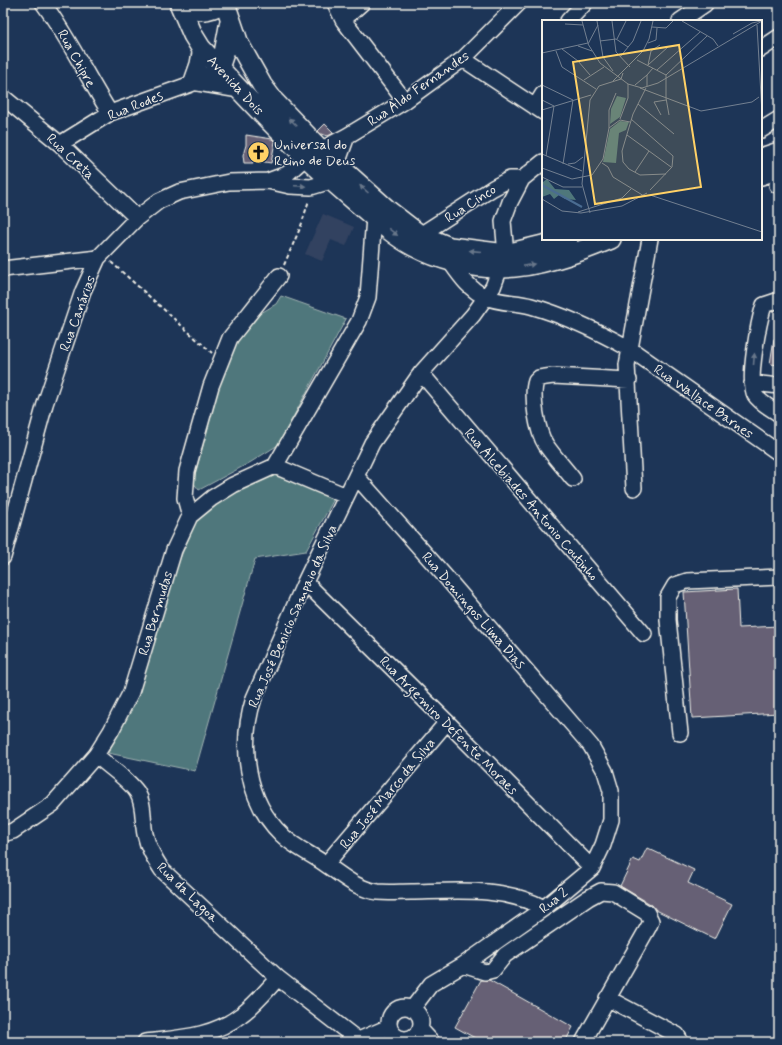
<svg xmlns="http://www.w3.org/2000/svg" width="782" height="1045" viewBox="0 0 782 1045" font-family="Mynerve,sans-serif">
<style>
.built{fill:#334260}
.green{fill:#4f777b;stroke:#a2b4b2}
.building{fill:#666175;stroke:#f4f1e8}
.lines{fill:none;stroke-linecap:round;stroke-linejoin:round}
.minor-casing{stroke:#f4f1e8;stroke-width:18}
.major-casing{stroke:#f4f1e8;stroke-width:22}
.path{stroke:#f4f1e8;stroke-width:2;stroke-dasharray:4 3;stroke-linecap:butt}
.minor{stroke:#1d3557;stroke-width:15}
.major{stroke:#1d3557;stroke-width:19}
.oneway{fill:#68778a}
.labels{text-anchor:middle;stroke-width:3;stroke-linejoin:round;paint-order:stroke}
.street-label{font-size:14px;fill:#f4f1e8;stroke:#1d3557}
.poi-label{font-size:14px;fill:#f4f1e8;stroke:#1d3557;text-anchor:start}
.inset-river{fill:none;stroke:#4a6c91;stroke-width:2}
.inset-road{fill:none;stroke:#738091;stroke-width:1}
.view{fill:#ffd166;fill-opacity:0.15;stroke:#ffd166;stroke-width:2}
.inset-edge{fill:none;stroke:#f4f1e8;stroke-width:2}
</style>
<rect width="100%" height="100%" fill="#1d3557"/>
<filter id="ink" filterUnits="userSpaceOnUse"><feTurbulence type="fractalNoise" baseFrequency=".025" numOctaves="2"/><feDisplacementMap in="SourceGraphic" scale="8" xChannelSelector="R" yChannelSelector="G"/><feConvolveMatrix kernelMatrix="1 2 1 2 8 2 1 2 1" color-interpolation-filters="sRGB"/></filter>
<g filter="url(#ink)">
<path class="built" d="M 323,214 L 354,227 L 346,246 L 331,240 L 322,261 L 305,254 Z"/>
<path class="green" d="M 281,296 L 346,319 L 278,445 L 251,462 L 199,490 L 193,482 L 220,382 L 233,342 L 251,319 L 276,304 Z
M 273,475 L 335,497 L 306,551 L 255,559 L 195,771 L 108,753 L 132,706 L 179,561 L 196,521 L 223,497 Z"/>
<path class="building" d="M 325,124 L 334,133 L 328,136 L 321,134 L 318,131 Z
M 246,135 L 272,139 L 275,142 L 271,163 L 253,160 L 253,163 L 244,163 L 243,155 L 246,145 Z
M 774,339 L 779,339 L 779,365 L 770,364 Z
M 737,589 L 739,628 L 779,626 L 779,713 L 692,718 L 684,592 Z
M 647,848 L 694,870 L 688,883 L 732,904 L 715,939 L 656,910 L 652,905 L 620,886 L 633,859 L 640,862 Z
M 481,980 L 489,980 L 573,1027 L 565,1042 L 482,1042 L 455,1027 Z"/>
<g class="lines">
<defs>
<path id="minor" d="M 43,3 C 69,38 87,77 110,113
M 335,3 L 343,20 L 405,101
M 343,20 L 362,3
M 568,21 L 585,3
M 680,21 L 705,4
M 761,49 L 779,37
M 463,59 L 543,112
M 191,84 L 198,64 L 201,48
M 3,97 L 60,144 L 137,218
M 535,107 L 543,94
M 761,130 L 779,119
M 60,144 L 110,113 L 191,84 L 219,68
M 268,181 L 287,174 L 305,158 L 347,136 L 405,101 L 463,59 L 519,3
M 777,185 L 779,184
M 420,235 L 493,188 L 510,179 L 522,179
M 506,254 L 503,221 L 510,202 L 522,179 L 543,162
M 449,260 C 459,274 469,290 486,297 C 499,303 517,302 531,306 C 566,316 598,331 630,349 L 779,453
M 500,268 L 493,287 L 473,315 L 421,373 L 372,443 L 305,582 L 254,698 C 239,744 246,801 282,835 C 294,847 311,854 325,864 C 342,875 356,889 378,892 C 388,893 400,892 411,892 C 457,891 502,886 544,908
M 3,269 L 98,258
M 779,300 L 764,305 C 759,321 747,380 755,395 C 759,402 772,409 779,414
M 421,373 L 644,634
M 752,383 L 779,386
M 275,466 L 359,321 L 368,297 L 374,217
M 356,476 L 444,575 L 591,746 L 605,771 L 611,791 L 611,820 L 603,845 L 592,868 L 544,908 L 463,965 L 431,984 L 412,1009
M 573,479 C 564,467 554,457 546,445 C 537,432 531,395 536,381 L 539,378 L 553,376 L 629,380
M 634,488 L 627,365 L 650,239
M 190,516 L 185,498 L 187,471 L 211,386 L 230,338 L 279,276
M 3,557 L 45,404 L 83,291 L 98,258 L 137,218 L 159,201 L 179,192 L 229,182 L 268,181 L 290,186 L 311,187 L 331,181 L 347,136
M 305,582 L 447,722 L 592,868
M 680,733 L 668,620 L 668,597 L 675,585 L 687,581 L 779,577
M 96,755 C 109,767 127,778 137,792 C 145,805 142,820 145,834 C 148,848 154,858 162,870 L 278,978 L 358,1040
M 3,834 L 13,831 L 53,804 L 96,755 L 111,731 L 131,692 L 174,550 L 190,516 L 212,498 L 233,485 L 275,466 L 346,496
M 326,864 L 447,722
M 463,965 L 485,972 L 493,970 L 505,955 L 588,898 L 601,891 L 613,892 L 647,913 L 651,921 L 649,926 L 583,1042
M 607,998 L 677,1035 L 681,1042
M389 1023a16 16 0 1 1 32 0a16 16 0 1 1-32 0Z
M 420,1029 L 432,1042
M 145,1042 C 179,1038 213,1037 241,1015 C 255,1005 266,991 278,978
M 354,1042 L 389,1027"/>
<path id="major" d="M 179,3 L 193,35 L 201,48 C 250,102 300,155 356,202 C 374,217 392,235 413,246 C 439,260 471,268 500,268 C 537,268 577,253 611,239
M 183,3 C 199,12 207,13 223,3
M 225,3 L 239,44 L 262,85 L 274,101 L 321,150 L 389,211 L 420,235 L 450,247 L 506,254 L 568,239
M 219,68 L 224,53 L 230,21
M 197,81 L 238,88
M 761,158 L 779,152
M 761,175 L 779,169"/>
</defs>
<use href="#minor" class="minor-casing"/>
<use href="#major" class="major-casing"/>
<path class="path" d="M 111,262 L 212,353
M 284,265 L 301,226 L 309,200"/>
<use href="#minor" class="minor"/>
<use href="#major" class="major"/>
</g>
<defs><path id="oneway-solid" d="M-6-.8H1V-3.2L6.5 0L1 3.2V.8H-6Z"/></defs>
<g class="oneway">
<use href="#oneway-solid" transform="translate(293 122) rotate(-135)"/>
<use href="#oneway-solid" transform="translate(300 186) rotate(2)"/>
<use href="#oneway-solid" transform="translate(364 189) rotate(-138)"/>
<use href="#oneway-solid" transform="translate(393 232) rotate(37)"/>
<use href="#oneway-solid" transform="translate(475 251) rotate(-175)"/>
<use href="#oneway-solid" transform="translate(529 265) rotate(-11)"/>
<use href="#oneway-solid" transform="translate(754 359) rotate(-85)"/>
</g>
</g>
<defs>
<symbol id="church-disc" viewBox="-11 -11 22 22"><circle r="9.5" fill="#ffd166" stroke="#1d3557"/><path d="M-1.2-6h2.4v3.5h3.3v2.4h-3.3V6h-2.4V-.1h-3.3v-2.4h3.3Z" fill="#111"/></symbol>
</defs>
<g fill-rule="evenodd">
<use href="#church-disc" x="246" y="140" width="25" height="25"/>
</g>
<g class="labels">
<g class="street-label">
<text transform="translate(77 58) rotate(61)" y="5">Rua Chipre</text>
<text transform="translate(236 85) rotate(47)" y="5">Avenida Dois</text>
<text transform="translate(418 88) rotate(-35)" y="5">Rua Aldo Fernandes</text>
<text transform="translate(135 105) rotate(-22)" y="5">Rua Rodes</text>
<text transform="translate(71 156) rotate(43)" y="5">Rua Creta</text>
<text transform="translate(470 203) rotate(-33)" y="5">Rua Cinco</text>
<text transform="translate(77 313) rotate(-70)" y="5">Rua Canárias</text>
<text transform="translate(704 401) rotate(35)" y="5">Rua Wallace Barnes</text>
<text transform="translate(532 504) rotate(49)" y="5">Rua Alcebiades Antonio Coutinho</text>
<text transform="translate(474 610) rotate(49)" y="5">Rua Domingos Lima Dias</text>
<text transform="translate(155 613) rotate(-73)" y="5">Rua Bermudas</text>
<text transform="translate(292 616) rotate(-66)" y="5">Rua José Benicio Sampaio da Silva</text>
<text transform="translate(449 725) rotate(45)" y="5">Rua Argemiro Defente Moraes</text>
<text transform="translate(387 793) rotate(-50)" y="5">Rua José Marco da Silva</text>
<text transform="translate(188 892) rotate(44)" y="5">Rua da Lagoa</text>
<text transform="translate(553 900) rotate(-39)" y="5">Rua 2</text>
</g>
<g class="poi-label">
<text x="274" y="149">Universal do<tspan x="274" dy="16">Reino de Deus</tspan></text>
</g>
</g>
<g transform="translate(542 20)">
<rect width="220" height="220" fill="#1d3557"/>
<path d="M 75,76 L 84,78 L 78,97 L 68,104 L 69,89 ZM 78,101 L 87,102 L 84,110 L 77,113 L 74,143 L 61,142 L 68,109 ZM 5,159 L 13,169 L 27,170 L 34,180 L 23,179 L 17,175 L 12,179 L 8,174 L 0,177 L 1,162 Z" fill="#4f777b"/>
<path class="inset-river" d="M 0,165 L 40,187"/>
<path class="inset-road" d="M 55,1 L 61,37 L 71,51M 70,1 L 74,32 L 88,47M 140,1 L 171,19 L 176,26M 23,4 L 41,5M 56,5 L 46,24 L 58,43 L 86,64 L 100,68 L 116,63 L 220,1M 215,5 L 220,94M 110,7 L 124,8 L 131,1M 191,14 L 210,3 L 219,1M 75,19 L 84,1M 58,21 L 74,19 L 86,27M 106,23 L 114,20 L 115,8M 36,26 L 50,31M 20,29 L 36,41 L 48,55M 14,31 L 20,47 L 54,69M 0,33 L 46,23 L 40,1M 78,37 L 91,21 L 99,1M 95,40 L 124,55 L 124,78 L 127,95M 106,45 L 126,27M 106,45 L 109,31 L 118,25M 115,50 L 158,12M 124,55 L 165,16M 42,60 L 62,47M 71,61 L 101,31 L 107,19 L 111,1M 0,65 L 31,80 L 21,144M 93,65 L 105,55M 105,66 L 105,55 L 111,48M 98,68 L 159,91 L 210,82 L 217,77M 104,68 L 91,94 L 80,131 L 81,142 L 87,149 L 98,155 L 124,154M 0,80 L 12,86 L 4,136M 96,84 L 132,114M 0,90 L 49,75M 119,95 L 112,82 L 124,80M 78,99 L 86,78 L 86,64M 89,99 L 131,136 L 130,147 L 108,170M 67,108 L 67,90 L 74,73M 85,115 L 129,147M 0,134 L 40,151M 60,143 L 66,147 L 71,157 L 102,176M 26,144 L 33,143 L 41,137M 0,148 L 30,159 L 50,155 L 61,139 L 67,108 L 78,100 L 88,102M 93,152 L 107,131M 0,157 L 21,167 L 40,167M 108,175 L 220,212M 0,179 L 20,191 L 39,193 L 80,186 L 105,173M 36,192 L 80,178 L 89,169M 48,193 L 40,164 L 48,80 L 57,66 L 79,59 L 81,53"/>
<path class="view" d="M 137,25 L 159,167 L 53,184 L 31,42 Z"/>
<rect width="220" height="220" class="inset-edge"/>
</g>
<rect width="782" height="1045" fill="none" stroke="#1d3557" stroke-width="16"/>
<rect x="8" y="8" width="766" height="1029" fill="none" stroke="#f4f1e8" stroke-width="1.5" filter="url(#ink)"/>
</svg>
